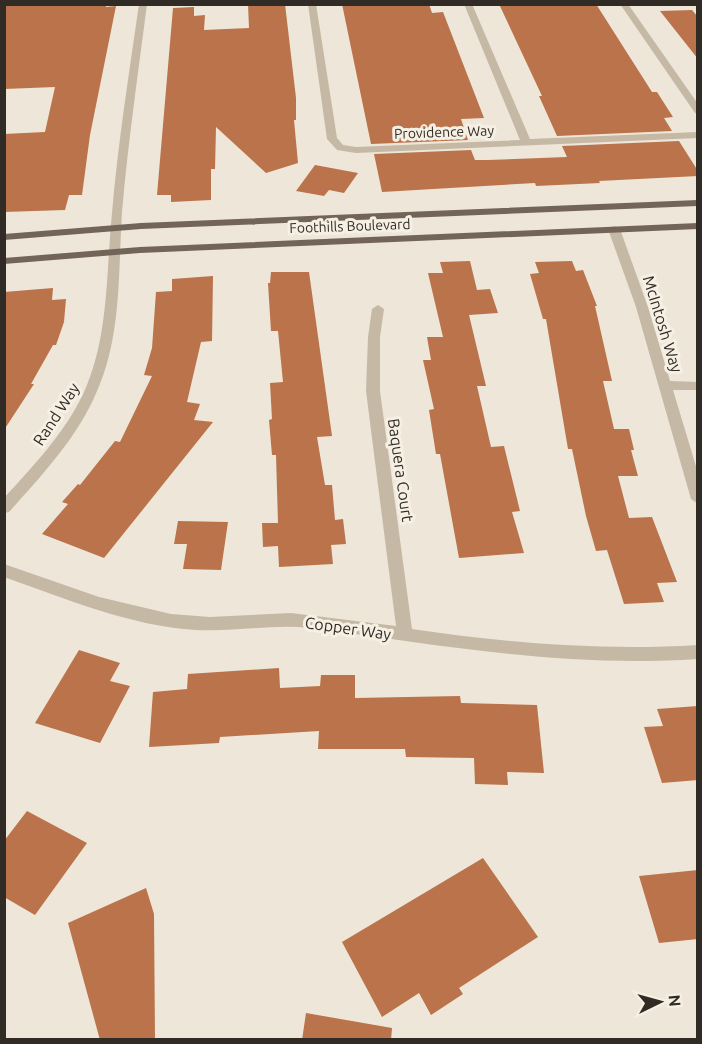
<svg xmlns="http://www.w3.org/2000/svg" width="702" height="1044" viewBox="0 0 702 1044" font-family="Ubuntu,sans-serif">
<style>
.building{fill:#ba734a}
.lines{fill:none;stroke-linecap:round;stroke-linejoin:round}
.minor{fill:#c5b8a5;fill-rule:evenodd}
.primary{fill:#726458;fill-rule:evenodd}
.labels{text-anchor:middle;stroke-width:6;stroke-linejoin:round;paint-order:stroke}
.far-street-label{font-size:14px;fill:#312b26;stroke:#f6f0e4}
.street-label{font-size:16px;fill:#312b26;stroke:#f6f0e4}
</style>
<rect width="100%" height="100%" fill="#eee6d8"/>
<path class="building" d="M 4,4 L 106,4 L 106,7 L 116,6 L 90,135 L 82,195 L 69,195 L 65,210 L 4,212 L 4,134 L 45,132 L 55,87 L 4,89 Z
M 248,4 L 285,4 L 296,98 L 296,120 L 294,120 L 298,163 L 266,173 L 216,127 L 215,169 L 211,169 L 211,200 L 171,202 L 171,195 L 157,195 L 173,8 L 194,7 L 194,16 L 205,15 L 204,30 L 249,28 Z
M 342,4 L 429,4 L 432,13 L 443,12 L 484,118 L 461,119 L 468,140 L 371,144 Z
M 499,4 L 596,4 L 652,92 L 657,92 L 673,117 L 664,118 L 672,131 L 557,136 L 539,96 L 542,96 Z
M 692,10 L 698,17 L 698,59 L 660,11 Z
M 679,141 L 698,171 L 698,176 L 599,181 L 600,183 L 536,186 L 535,183 L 382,192 L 374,154 L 471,150 L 475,160 L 488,160 L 567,157 L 562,146 Z
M 315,165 L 358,173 L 344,193 L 329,190 L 324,196 L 296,191 Z
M 470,261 L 477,290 L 490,289 L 498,313 L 469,315 L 486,386 L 477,386 L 491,447 L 504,446 L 520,511 L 512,512 L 524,553 L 459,558 L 440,454 L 436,454 L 429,410 L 434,409 L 423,360 L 431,360 L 427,337 L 443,337 L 428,273 L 443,273 L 440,262 Z
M 572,261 L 576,271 L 583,270 L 597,306 L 595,306 L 612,381 L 603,381 L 614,429 L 629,429 L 634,450 L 631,450 L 638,476 L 618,476 L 629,518 L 652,517 L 677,582 L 657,583 L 664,602 L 624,604 L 607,550 L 596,551 L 586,516 L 572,449 L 568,449 L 546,319 L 543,319 L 530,274 L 539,273 L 535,262 Z
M 271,272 L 309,272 L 332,436 L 317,437 L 325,485 L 332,485 L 335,520 L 343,519 L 346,544 L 331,545 L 333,564 L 279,567 L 278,546 L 263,547 L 262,523 L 278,523 L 276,455 L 272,455 L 269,420 L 272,419 L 270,383 L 283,382 L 278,331 L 271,331 L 268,283 L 270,283 Z
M 213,276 L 212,341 L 201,342 L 187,402 L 200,404 L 194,420 L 213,422 L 104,558 L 42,534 L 68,504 L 62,502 L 78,484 L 80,485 L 115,441 L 120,442 L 152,376 L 144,375 L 152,348 L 156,292 L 172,291 L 172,279 Z
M 53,288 L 52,300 L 66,299 L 64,322 L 56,345 L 53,345 L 31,384 L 34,384 L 4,430 L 4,292 Z
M 178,521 L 228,522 L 221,570 L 183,569 L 187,544 L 174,544 Z
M 79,650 L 120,663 L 110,681 L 130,686 L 100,743 L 35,723 Z
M 279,668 L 280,688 L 320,686 L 321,675 L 355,675 L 355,698 L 460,696 L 461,703 L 537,705 L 544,773 L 507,772 L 508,785 L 475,784 L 474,758 L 406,757 L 405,749 L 318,749 L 319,731 L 220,737 L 219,743 L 149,747 L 153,692 L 187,689 L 188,674 Z
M 698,706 L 698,780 L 662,783 L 644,727 L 663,726 L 657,709 Z
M 27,811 L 87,843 L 35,915 L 4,897 L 4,841 Z
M 483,858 L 538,937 L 459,988 L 463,994 L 431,1015 L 419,993 L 382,1017 L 342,942 Z
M 698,870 L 698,939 L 659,943 L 639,876 Z
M 146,888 L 154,914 L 155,1040 L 100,1040 L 68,923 Z
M 306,1013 L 392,1028 L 391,1040 L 302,1040 Z"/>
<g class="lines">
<path class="minor" d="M 139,4 L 147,4 C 138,74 128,143 122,212 C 118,272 122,335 97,391 C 78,437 42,475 9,512 L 4,513 L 4,498 C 34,465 65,433 84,392 C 109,337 106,273 112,213 C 118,143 129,74 139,4 Z
M 308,4 L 316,4 L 337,138 L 343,145 L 356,147 L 520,140 L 464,4 L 472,4 L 530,139 L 698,132 L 698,138 L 356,153 L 337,150 L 327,139 Z
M 620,4 L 628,4 L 698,104 L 698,114 L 695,113 Z
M 614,226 L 620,229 L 648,307 L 670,381 L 698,382 L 698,390 L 673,390 L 698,473 L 698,504 L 691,499 L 636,307 L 608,229 Z
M 378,305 L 384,309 L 380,337 L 380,391 L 412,629 C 508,643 601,651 698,645 L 698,659 C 562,668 442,645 310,628 C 272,624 234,632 196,630 C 130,626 67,599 4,577 L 4,564 L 99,597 L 171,614 L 210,617 L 291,613 L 396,626 L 366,391 L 368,337 L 372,309 Z"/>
<path class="primary" d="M 698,200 L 698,206 L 141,229 L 4,240 L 4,234 L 141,223 Z
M 698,223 L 698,229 L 140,253 L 4,264 L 4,258 L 140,247 Z"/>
</g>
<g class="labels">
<g class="far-street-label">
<text transform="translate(444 132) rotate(-2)" y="5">Providence Way</text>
<text transform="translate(350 226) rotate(-2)" y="5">Foothills Boulevard</text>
</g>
<g class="street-label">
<text transform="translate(663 324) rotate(73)" y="6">McIntosh Way</text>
<text transform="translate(56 414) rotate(-57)" y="6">Rand Way</text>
<text transform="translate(401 470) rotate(82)" y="6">Baquera Court</text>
<text transform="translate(348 628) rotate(8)" y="6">Copper Way</text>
</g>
</g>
<rect width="702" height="1044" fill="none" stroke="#312b26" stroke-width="12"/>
<g transform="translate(660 1002) rotate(85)" stroke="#f6f0e4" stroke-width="4.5" paint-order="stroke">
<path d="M0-4.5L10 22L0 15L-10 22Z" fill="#312b26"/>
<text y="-9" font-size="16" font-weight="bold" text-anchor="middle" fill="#312b26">N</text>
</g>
</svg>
